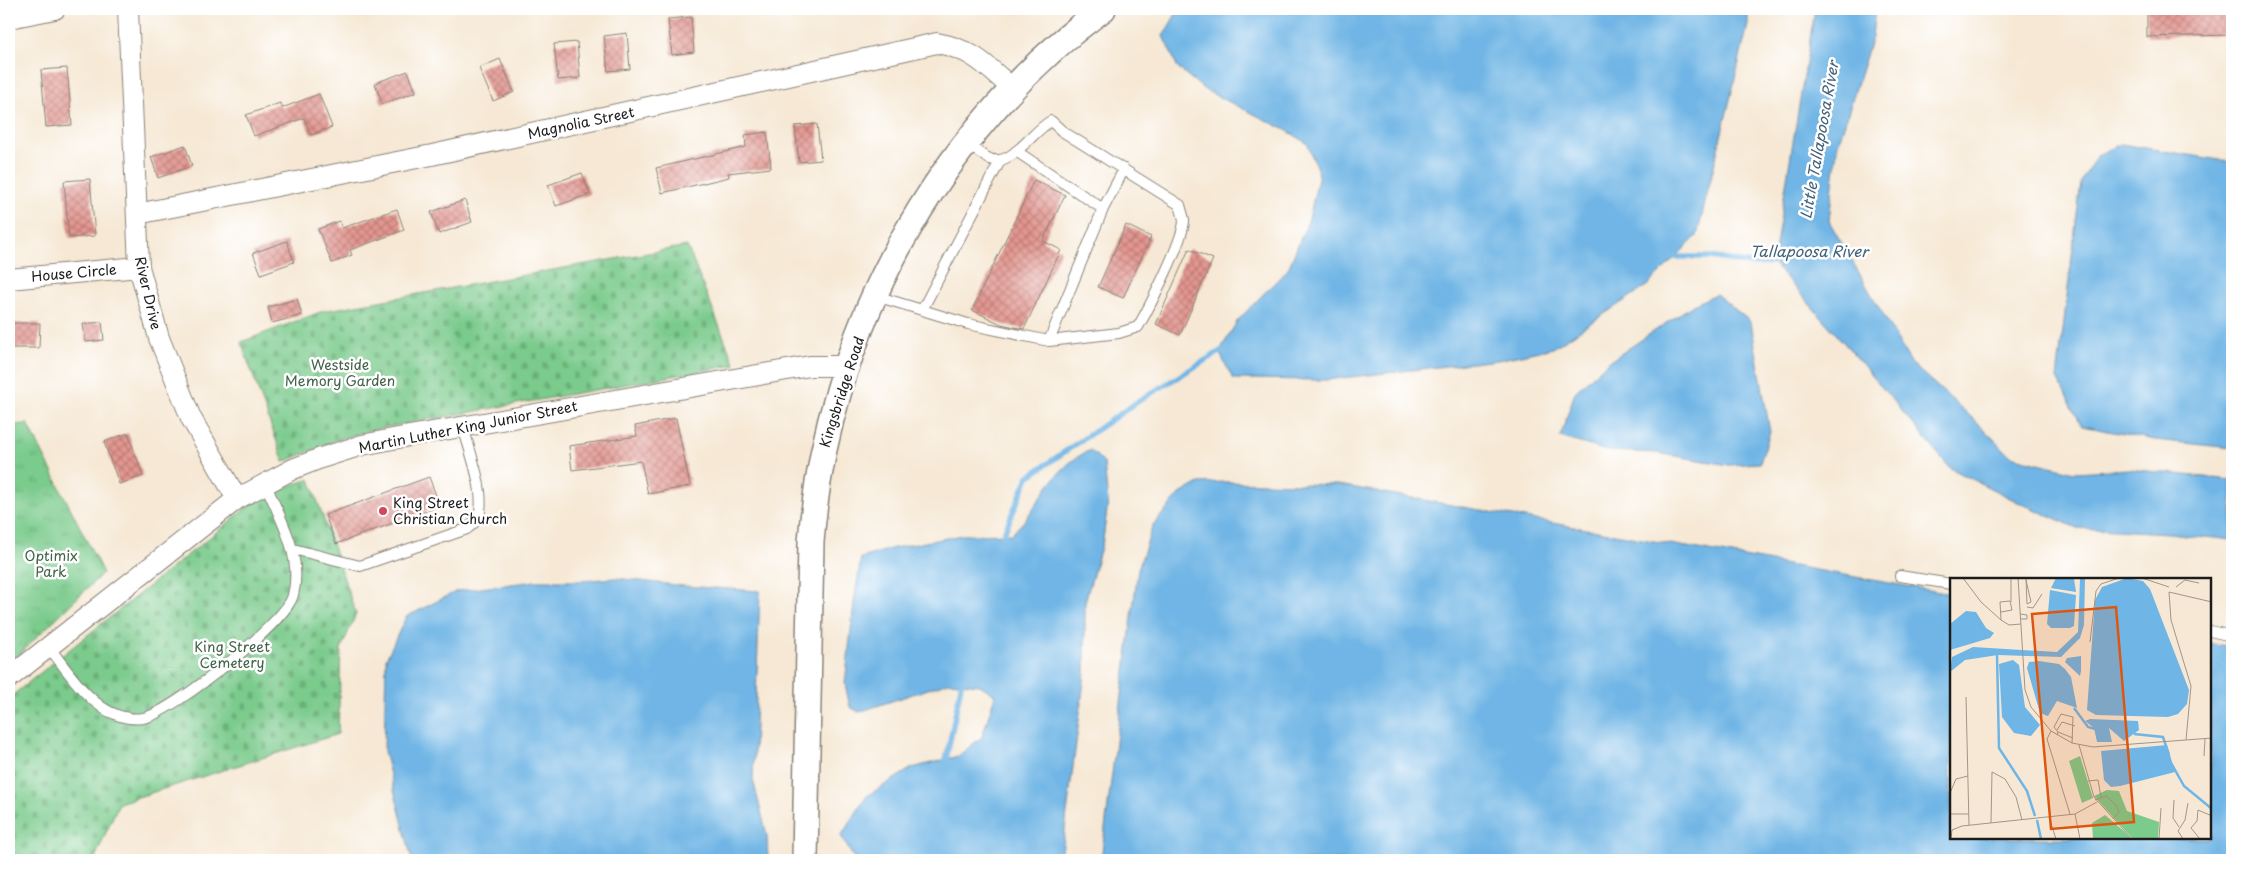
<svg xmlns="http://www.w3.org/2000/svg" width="2241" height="869" viewBox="0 0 2241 869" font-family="'Playpen Sans',sans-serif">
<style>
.cemetery{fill:url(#cemetery-stones);stroke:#4b7454}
.park{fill:url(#park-tufts);stroke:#4b7454}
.water{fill:#6fb5e5;stroke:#466880}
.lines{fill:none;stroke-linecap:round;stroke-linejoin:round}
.stream{stroke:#6fb5e5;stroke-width:5.5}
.building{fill:url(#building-cross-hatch)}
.service-casing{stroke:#898278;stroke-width:12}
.minor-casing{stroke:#898278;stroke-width:22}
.tertiary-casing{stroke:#898278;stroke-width:28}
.service{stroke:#fff;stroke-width:10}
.minor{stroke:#fff;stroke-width:20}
.tertiary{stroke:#fff;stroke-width:25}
.poi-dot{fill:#d1495b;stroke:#fff;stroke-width:2}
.labels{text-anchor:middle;stroke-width:5;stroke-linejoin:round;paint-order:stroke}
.street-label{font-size:14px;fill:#1c1c1c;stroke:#fff}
.park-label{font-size:14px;fill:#426249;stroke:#fff}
.poi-label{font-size:14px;fill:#1c1c1c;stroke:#fff;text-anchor:start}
.water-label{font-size:15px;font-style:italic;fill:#416176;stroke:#fff}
.inset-river{fill:none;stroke:#6fb5e5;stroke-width:2.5}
.inset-road{fill:none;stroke:#9f968a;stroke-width:1}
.view{fill:#de560d;fill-opacity:0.15;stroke:#de560d;stroke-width:2.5}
.inset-edge{fill:none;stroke:#1c1c1c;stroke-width:2.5}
</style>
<defs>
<pattern id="cemetery-stones" width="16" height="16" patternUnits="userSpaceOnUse" patternTransform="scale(1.25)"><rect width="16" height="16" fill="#7acb8c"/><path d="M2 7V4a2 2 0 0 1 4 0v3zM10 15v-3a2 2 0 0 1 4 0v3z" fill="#69ae78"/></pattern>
<pattern id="park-tufts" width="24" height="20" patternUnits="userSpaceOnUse" patternTransform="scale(1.25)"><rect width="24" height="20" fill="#7acb8c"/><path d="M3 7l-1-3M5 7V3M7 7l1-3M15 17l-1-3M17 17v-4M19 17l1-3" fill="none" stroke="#69ae78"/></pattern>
<pattern id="building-cross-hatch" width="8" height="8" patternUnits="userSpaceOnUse" patternTransform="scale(1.25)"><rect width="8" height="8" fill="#e49690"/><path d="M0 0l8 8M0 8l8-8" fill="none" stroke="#b87a75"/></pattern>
</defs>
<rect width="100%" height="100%" fill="#fff"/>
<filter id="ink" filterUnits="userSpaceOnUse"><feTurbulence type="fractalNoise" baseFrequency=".02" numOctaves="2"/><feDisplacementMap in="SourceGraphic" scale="10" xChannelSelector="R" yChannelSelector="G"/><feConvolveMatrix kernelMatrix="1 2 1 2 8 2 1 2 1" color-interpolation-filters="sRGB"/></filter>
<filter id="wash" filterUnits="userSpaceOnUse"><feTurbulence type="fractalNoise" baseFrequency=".0096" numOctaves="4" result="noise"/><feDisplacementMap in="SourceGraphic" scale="20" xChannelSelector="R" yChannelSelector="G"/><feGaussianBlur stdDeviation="1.12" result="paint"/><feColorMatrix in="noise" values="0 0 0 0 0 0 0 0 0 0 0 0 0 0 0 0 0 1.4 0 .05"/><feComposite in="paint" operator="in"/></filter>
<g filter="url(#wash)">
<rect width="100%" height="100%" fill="#f6e8d4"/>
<path class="cemetery" d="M 687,246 L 735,365 L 371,430 L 334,441 L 284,462 L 241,342 L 323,311 Z
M 310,479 L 356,614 L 341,649 L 338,734 L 119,803 L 94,860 L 9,860 L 9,698 L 255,501 L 283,488 Z"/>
<path class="park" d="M 28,424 L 103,573 L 9,664 L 9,425 Z"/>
<path class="water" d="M 1179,9 L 1748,9 L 1748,25 L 1697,236 L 1648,285 L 1553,348 L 1498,360 L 1325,380 L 1233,379 L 1219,352 L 1238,320 L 1288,269 L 1309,219 L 1319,174 L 1307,143 L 1286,130 L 1205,90 L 1178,68 L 1163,36 Z
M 1815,9 L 1875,9 L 1872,37 L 1837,148 L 1829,221 L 1911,363 L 1969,415 L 2011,456 L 2074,472 L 2129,469 L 2232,480 L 2232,540 L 2169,533 L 2077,528 L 2020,503 L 1950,468 L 1852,352 L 1773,263 Z
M 2121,144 L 2232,162 L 2232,448 L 2155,440 L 2082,426 L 2057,378 L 2081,182 L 2097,155 Z
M 1716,294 L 1751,322 L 1770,432 L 1760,463 L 1729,465 L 1657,453 L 1607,451 L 1560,437 L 1575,392 L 1607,363 L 1693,305 Z
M 1091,450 L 1104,463 L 1108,502 L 1103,540 L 1085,602 L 1085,673 L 1061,860 L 855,860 L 841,836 L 867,796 L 912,768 L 958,756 L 982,737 L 995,695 L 980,685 L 949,682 L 859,712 L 850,707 L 845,684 L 854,603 L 861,558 L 894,548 L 962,535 L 1012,534 C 1019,526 1027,519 1032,510 C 1048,487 1063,461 1091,450 Z
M 1225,482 L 1339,485 L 1951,594 L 1951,838 L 2210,838 L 2210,643 L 2232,647 L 2232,860 L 1101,860 L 1138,569 L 1153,525 L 1180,494 L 1199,483 Z
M 615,578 L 684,586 L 760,591 L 753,780 L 767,835 L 768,860 L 412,860 L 384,751 L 386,659 L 406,617 L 457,591 L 535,581 L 579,581 Z"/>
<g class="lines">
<path class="stream" d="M 1670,257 L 1711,257 L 1751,264 L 1780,262
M 1001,540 L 1028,477 L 1140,400 L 1224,349
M 945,765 L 963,676"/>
</g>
<g id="blocks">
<path class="building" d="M 2147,9 L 2232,9 L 2232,35 L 2147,37 Z
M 691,17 L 694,52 L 672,55 L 668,19 Z
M 627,33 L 630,69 L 608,71 L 604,36 Z
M 577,42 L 580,78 L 558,80 L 554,44 Z
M 500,59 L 514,92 L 493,101 L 479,68 Z
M 67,68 L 72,125 L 46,127 L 41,70 Z
M 408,71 L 416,92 L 382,104 L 375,83 Z
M 319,94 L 332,127 L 311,135 L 304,118 L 254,136 L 246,115 L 280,103 L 282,108 Z
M 817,124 L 821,160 L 799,162 L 795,126 Z
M 767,132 L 771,168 L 728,173 L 729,177 L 662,193 L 656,168 L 746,147 L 745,135 Z
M 185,145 L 192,166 L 158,178 L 151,157 Z
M 582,173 L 590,194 L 556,206 L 548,185 Z
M 90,179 L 95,236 L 69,238 L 64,181 Z
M 1034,180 L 1065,195 L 1043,241 L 1061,250 L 1024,329 L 1001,324 L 972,310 Z
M 465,200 L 472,222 L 439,234 L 431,212 Z
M 397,209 L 404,230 L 350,250 L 352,255 L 332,263 L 318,229 L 339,221 L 342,228 Z
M 1126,225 L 1151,237 L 1123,298 L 1098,287 Z
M 287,241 L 294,262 L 261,274 L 253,253 Z
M 1189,249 L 1213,259 L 1180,335 L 1156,324 Z
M 297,299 L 302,315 L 272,323 L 268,307 Z
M 102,322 L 104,340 L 86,342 L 83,324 Z
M 9,323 L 40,323 L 39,348 L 9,348 Z
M 676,418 L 690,486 L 648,494 L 641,461 L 572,470 L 569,446 L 637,436 L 635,426 Z
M 128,433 L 143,476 L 119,484 L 104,442 Z
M 429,477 L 440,506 L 336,544 L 325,515 Z"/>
</g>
</g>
<g filter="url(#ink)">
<use href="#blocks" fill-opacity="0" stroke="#898278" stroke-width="1"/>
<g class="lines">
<defs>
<path id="service" d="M 1016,151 L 1103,209 L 1049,341
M 1103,209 L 1124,169
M 876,296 L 968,324 L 1049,341 L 1119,333 L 1138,327 C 1149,308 1184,239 1184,220 C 1183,215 1181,209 1180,205 L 1062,131 L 1051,121 C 1033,130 1011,168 990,159 C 982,156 974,148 967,143
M 922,310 L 1000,161
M 293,549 L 360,566 L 467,529 C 473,524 479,519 480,511 C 484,487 469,450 463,426
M 1900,576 L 1951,584
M 2210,631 L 2232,636
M 48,646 C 66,668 89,706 117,715 C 126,718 138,720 147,717 C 175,709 287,622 293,595 C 303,556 280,518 265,483"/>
<path id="minor" d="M 128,9 L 139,267 L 159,338 L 191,418 L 237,499
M 9,18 L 55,9
M 137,214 L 432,155 L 937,43 C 974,50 985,65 1012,88
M 9,279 L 139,267
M 9,678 L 237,499 L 293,469 L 321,458 L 362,445 L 398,438 L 810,366 L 847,366"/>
<path id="tertiary" d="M 805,860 L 811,542 C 826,336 936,131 1103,9"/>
</defs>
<use href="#service" class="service-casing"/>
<use href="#minor" class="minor-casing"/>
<use href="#tertiary" class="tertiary-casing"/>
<use href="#service" class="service"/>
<use href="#minor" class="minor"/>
<use href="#tertiary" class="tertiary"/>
</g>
</g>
<circle class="poi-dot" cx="383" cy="511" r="5"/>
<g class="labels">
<g class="street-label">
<text transform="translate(581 123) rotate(-12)" y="5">Magnolia Street</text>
<text transform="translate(74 273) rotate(-5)" y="5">House Circle</text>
<text transform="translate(148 293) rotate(77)" y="5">River Drive</text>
<text transform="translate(842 392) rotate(-72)" y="5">Kingsbridge Road</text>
<text transform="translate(468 427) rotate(-11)" y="5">Martin Luther King Junior Street</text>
</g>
<g class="park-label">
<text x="340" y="370">Westside<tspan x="340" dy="16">Memory Garden</tspan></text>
<text x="51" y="561">Optimix<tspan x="51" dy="16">Park</tspan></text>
<text x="232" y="652">King Street<tspan x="232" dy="16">Cemetery</tspan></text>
</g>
<g class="poi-label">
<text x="393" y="508">King Street<tspan x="393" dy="16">Christian Church</tspan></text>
</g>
<g class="water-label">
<text transform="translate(1820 140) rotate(-80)" y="5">Little Tallapoosa River</text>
<text x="1809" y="257">Tallapoosa River</text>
</g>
</g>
<g transform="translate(1950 578)">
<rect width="261" height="261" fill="#f6e8d4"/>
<path d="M 130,178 L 143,220 L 132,225 L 119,183 ZM 157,212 L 169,213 L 177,233 L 209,244 L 208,261 L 183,261 L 144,218 Z" fill="#7acb8c"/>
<path d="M 155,237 L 175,254 L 182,261 L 143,261 L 142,245 Z" fill="#7acb8c"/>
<path d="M 106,0 L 124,1 L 126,14 L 101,10 ZM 135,0 L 134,47 L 130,60 L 111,79 L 48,77 L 15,82 L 0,94 L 2,79 L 23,69 L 107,74 L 128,54 L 130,1 ZM 177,0 L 193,3 L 200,11 L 239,112 L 237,126 L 228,136 L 218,139 L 146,137 L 137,132 L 145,22 L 152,9 ZM 100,12 L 126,17 L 124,48 L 120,50 L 101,50 L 97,46 ZM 16,33 L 26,34 L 36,50 L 44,55 L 40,60 L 0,72 L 0,46 ZM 131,78 L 131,93 L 130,98 L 115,84 L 117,80 ZM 63,82 L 69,87 L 75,129 L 90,147 L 81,158 L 64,155 L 52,139 L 49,86 ZM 89,83 L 109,86 L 115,91 L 121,99 L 127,130 L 107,123 L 98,138 L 90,135 L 77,90 L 79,84 ZM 140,141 L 188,143 L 189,152 L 174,163 L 159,150 L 162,164 L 147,164 L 144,150 L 135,143 ZM 217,167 L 225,194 L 170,208 L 161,209 L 154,202 L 151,173 Z" fill="#6fb5e5"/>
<path class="inset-river" d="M 47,77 L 49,170 L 77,213 L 85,238M 124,130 L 138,149 L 145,151M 184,156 L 213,159 L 219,177M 220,183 L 234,208 L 262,231M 87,242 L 91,261"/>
<path class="inset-road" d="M 13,0 L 31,24 L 51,42M 61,0 L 61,24M 68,0 L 75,112 L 81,129 L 101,153 L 122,165 L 143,169 L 262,160M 76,0 L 77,26 L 81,24 L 76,2M 192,0 L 219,9M 226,9 L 235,2 L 249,5M 219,14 L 221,42 L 241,108 L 236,162M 219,14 L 262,24M 77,29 L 83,30 L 92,16M 51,34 L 62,32 L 60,23 L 50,24 L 51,42 L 59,47 L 71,46M 70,36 L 77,37 L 77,41 L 71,41M 140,64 L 146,13 L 151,6 L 169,0M 16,119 L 19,247M 0,136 L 0,171M 107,152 L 112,144 L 125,148M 101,153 L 97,161 L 120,236M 108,154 L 123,160M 107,157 L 108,154 L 104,149 L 111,136 L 123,139 L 122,165M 129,167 L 144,219 L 182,261M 254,178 L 255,161M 138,203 L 148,202 L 151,219M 0,215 L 6,201 L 18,198M 145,222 L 156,218 L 166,227 L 169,234 L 163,241M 224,222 L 223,240 L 229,249M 0,236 L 19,236M 125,236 L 130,261M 99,239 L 106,261M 41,245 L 42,194 L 55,201 L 66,219 L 72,242M 1,261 L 2,252 L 12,248 L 125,236 L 147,224M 209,261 L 211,230M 233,261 L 228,253 L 235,242 L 238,225M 250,261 L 241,250 L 247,243 L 248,232 L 262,238"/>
<path class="view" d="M 166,29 L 184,244 L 101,251 L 82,36 Z"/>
<rect width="261" height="261" class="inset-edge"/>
</g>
<rect width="2241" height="869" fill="none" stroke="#fff" stroke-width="30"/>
</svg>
